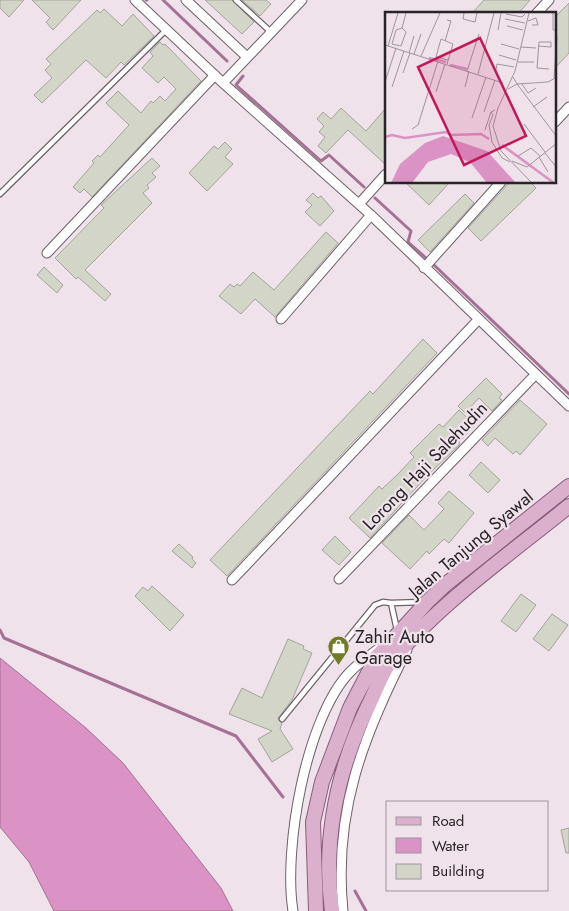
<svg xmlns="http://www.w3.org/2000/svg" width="569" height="911" viewBox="0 0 569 911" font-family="Jost,sans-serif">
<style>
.water{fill:#db92c5;stroke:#a57195}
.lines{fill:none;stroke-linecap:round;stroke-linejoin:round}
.stream{stroke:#a57195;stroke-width:3}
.building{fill:#d2d5c8;stroke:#a3a599}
.lane-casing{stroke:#6c6168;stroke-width:7}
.street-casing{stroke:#6c6168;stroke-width:11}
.primary-casing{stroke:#8b5c7d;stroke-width:16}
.lane{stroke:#fff;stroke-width:4.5}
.street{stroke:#fff;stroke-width:9}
.primary{stroke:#dab0cd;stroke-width:14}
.labels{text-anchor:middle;stroke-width:4.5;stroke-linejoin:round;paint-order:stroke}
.street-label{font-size:18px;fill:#282326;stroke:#efe2eb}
.poi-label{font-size:18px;fill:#282326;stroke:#efe2eb;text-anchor:start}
.inset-river{fill:none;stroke:#db92c5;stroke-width:2.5}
.inset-road{fill:none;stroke:#9f969c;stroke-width:1}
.view{fill:#c2185b;fill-opacity:0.15;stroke:#c2185b;stroke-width:2.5}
.inset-edge{fill:none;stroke:#282326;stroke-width:2.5}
</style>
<rect width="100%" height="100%" fill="#efe2eb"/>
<path class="water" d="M 0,658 L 86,728 L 123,763 L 221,888 L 233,911 L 54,911 L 29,862 L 0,827 Z"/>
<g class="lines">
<path class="stream" d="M 146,0 L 147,0
M 163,0 L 227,61
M 243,76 L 236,85 L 321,161 L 329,155 L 364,187
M 375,198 L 411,231 L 408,242 L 426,258
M 434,265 L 569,394
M 0,630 L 4,638 L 236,736 L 283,797
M 355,891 L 366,911"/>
</g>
<path class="building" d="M 0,0 L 24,0 L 9,17 L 0,8 Z
M 32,0 L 81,0 L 53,30 L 46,22 L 50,18 Z
M 205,0 L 232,0 L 254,22 L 242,34 Z
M 242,0 L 266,0 L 271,4 L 260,16 Z
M 484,0 L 530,0 L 518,14 L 471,14 Z
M 569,3 L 569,53 L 555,68 L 555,17 Z
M 104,9 L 122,26 L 133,14 L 154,36 L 124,65 L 121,62 L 106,78 L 86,60 L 42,103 L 34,95 L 52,78 L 45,70 L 51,64 L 46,59 L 97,10 L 100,13 Z
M 160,42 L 163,45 L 165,44 L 201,81 L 92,197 L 84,189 L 80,193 L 73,187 L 94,163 L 92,161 L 98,155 L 100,157 L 129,125 L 106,103 L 118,91 L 141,113 L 151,101 L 153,103 L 160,96 L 165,101 L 176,89 L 164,77 L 158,83 L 142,68 L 153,56 L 150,52 Z
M 341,108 L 366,131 L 386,108 L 386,165 L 348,130 L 326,153 L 318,146 L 325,137 L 319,132 L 324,126 L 317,119 L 323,112 L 331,119 Z
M 225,142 L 232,149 L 225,157 L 233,164 L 207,191 L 189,173 L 214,146 L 218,149 Z
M 152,158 L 160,166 L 152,173 L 156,177 L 147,185 L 149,188 L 143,193 L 152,203 L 85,270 L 111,294 L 105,301 L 78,277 L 76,279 L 55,258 L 104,208 L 101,205 Z
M 405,182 L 450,182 L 429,205 Z
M 510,182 L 530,182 L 536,188 L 481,241 L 468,228 Z
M 313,193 L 318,198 L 321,196 L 334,211 L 320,226 L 305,212 L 312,205 L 306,200 Z
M 465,194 L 474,203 L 430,252 L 418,240 Z
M 326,232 L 338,243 L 275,317 L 255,299 L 241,314 L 219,296 L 230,284 L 234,287 L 237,284 L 240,286 L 253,272 L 274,290 Z
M 44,267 L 63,285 L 57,293 L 37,275 Z
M 423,339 L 437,353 L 227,576 L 210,560 L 370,391 L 373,394 Z
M 486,378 L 502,394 L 499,398 L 502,400 L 492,411 L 479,398 L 465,413 L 458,406 Z
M 520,400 L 547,424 L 520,455 L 516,451 L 513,454 L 495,438 L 488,446 L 482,440 Z
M 459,410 L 475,425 L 459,442 L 460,444 L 427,476 L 370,538 L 349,518 L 379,486 L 382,489 L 397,475 L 414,457 L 410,453 L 439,424 L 443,427 Z
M 481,462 L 500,480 L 488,493 L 469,475 Z
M 449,491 L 474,513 L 449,543 L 444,539 L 429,554 L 427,551 L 410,569 L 382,543 L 409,515 L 424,530 L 444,509 L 438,503 Z
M 335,536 L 351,552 L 339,565 L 322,550 Z
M 179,544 L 193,557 L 192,559 L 196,563 L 192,568 L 172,551 Z
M 152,586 L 184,615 L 170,631 L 135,596 L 143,587 L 148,591 Z
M 521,594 L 536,605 L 516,632 L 501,621 Z
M 552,614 L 568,625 L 549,651 L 533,639 Z
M 288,639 L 304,646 L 303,649 L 312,653 L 292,700 L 278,718 L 282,723 L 280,729 L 293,749 L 272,762 L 258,739 L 272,731 L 229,714 L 242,688 L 262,698 Z
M 569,828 L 569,853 L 566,853 L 561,830 Z"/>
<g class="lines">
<defs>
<path id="lane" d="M 236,0 L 271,32
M 0,194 L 166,30
M 397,630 L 391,603 L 423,602
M 282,719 L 375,605 L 383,602 L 391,603"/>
<path id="street" d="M 135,0 L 223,83 L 371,215 L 569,406
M 186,0 L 247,57
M 536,14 L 549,0
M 223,83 L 302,0
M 555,122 L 569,107
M 359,204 L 386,174
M 47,253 L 215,75
M 424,268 L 501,182
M 281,319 L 371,215
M 339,579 L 535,375
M 232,580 L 478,320
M 293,911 C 283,849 306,716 351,671 C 359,663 369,656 378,649
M 343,911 C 333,813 363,736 407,650"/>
<path id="primary" d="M 316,911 L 313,822 L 322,782 L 350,708 L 376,658 L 427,602 L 446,584 L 569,486
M 332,911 C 322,837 339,764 372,698 C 377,687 382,673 389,664 C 437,605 510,554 569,506"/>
</defs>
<use href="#lane" class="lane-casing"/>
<use href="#street" class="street-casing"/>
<use href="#primary" class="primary-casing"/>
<use href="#lane" class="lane"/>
<use href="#street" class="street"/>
<use href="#primary" class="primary"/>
</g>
<defs>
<symbol id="shop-pin" viewBox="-11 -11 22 30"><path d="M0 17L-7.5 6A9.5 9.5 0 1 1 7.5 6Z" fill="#727a25" stroke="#efe2eb"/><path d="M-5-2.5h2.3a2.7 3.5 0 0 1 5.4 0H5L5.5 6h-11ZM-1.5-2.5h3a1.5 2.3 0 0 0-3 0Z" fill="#fff"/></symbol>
</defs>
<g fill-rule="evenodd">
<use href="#shop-pin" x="326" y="634" width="25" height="34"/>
</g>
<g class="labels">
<g class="street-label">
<text transform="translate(425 466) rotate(-46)" y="6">Lorong Haji Salehudin</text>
<text transform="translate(471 544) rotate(-40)" y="6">Jalan Tanjung Syawal</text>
</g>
<g class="poi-label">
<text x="355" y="643">Zahir Auto<tspan x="355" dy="21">Garage</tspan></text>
</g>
</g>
<g transform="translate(385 12)">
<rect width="171" height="171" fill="#efe2eb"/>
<path d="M 58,124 L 102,139 L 131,171 L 102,171 L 85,150 L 66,142 L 43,150 L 27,171 L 6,171 L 15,152 L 40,131 Z" fill="#db92c5"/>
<path class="inset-river" d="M 44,46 L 61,50M 65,53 L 82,57M 0,125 L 7,123 L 20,126 L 61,120 L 66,123 L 96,122 L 104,127M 117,133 L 169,171"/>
<path class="inset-road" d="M 79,1 L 78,7 L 90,10 L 92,1M 144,1 L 130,59 L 113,96 L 108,114 L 116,139 L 147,171M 168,1 L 168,18 L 172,18M 121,2 L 137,5 L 140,2M 120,7 L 140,11M 143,9 L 151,6 L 153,13 L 147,13M 122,14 L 138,18M 17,16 L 21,20 L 16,34 L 7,32 L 11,18 L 17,16 L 21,1M 113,18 L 116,1M 60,29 L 66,9 L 62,8M 116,32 L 134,37M 0,33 L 118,71M 3,34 L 13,1M 153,34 L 166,35 L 166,30M 136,35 L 151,36M 24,41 L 29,24M 29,42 L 36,22M 114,43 L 131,48M 36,44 L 55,1M 133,50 L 149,50M 62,52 L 68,32 L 56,27 L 51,45 L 63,48M 164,57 L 152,56 L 154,30 L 166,30M 111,58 L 112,52 L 129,55M 82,59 L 94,22M 18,61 L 25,41M 93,62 L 109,1M 172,65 L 163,70 L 132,72 L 172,125M 169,66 L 172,25M 0,70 L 11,36M 137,72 L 143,81 L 151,76M 7,75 L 19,39M 80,75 L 84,59M 123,77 L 132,72 L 128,65M 51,80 L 60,52M 148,95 L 162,85M 110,98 L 106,100 L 108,103 L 104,113 L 107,130 L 117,146 L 125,150M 99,100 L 110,68M 87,106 L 101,65M 139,112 L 160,140M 27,117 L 33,113 L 53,49M 100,118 L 106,100M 160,141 L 172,156M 133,144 L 146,136 L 155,144M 154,145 L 163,160M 127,149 L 142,155 L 172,131"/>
<path class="view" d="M 95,26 L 141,124 L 79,153 L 33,55 Z"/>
<rect width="171" height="171" class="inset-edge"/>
</g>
<rect x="386" y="801" width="162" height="90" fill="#efe2eb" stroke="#9f969c"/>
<rect x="396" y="817" width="25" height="8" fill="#dab0cd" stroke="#9f969c"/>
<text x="432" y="826" font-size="15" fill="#282326">Road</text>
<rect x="396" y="838" width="25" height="15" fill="#db92c5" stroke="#9f969c"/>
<text x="432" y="851" font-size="15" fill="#282326">Water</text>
<rect x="396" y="864" width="25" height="15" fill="#d2d5c8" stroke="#9f969c"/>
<text x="432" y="876" font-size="15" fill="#282326">Building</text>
</svg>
